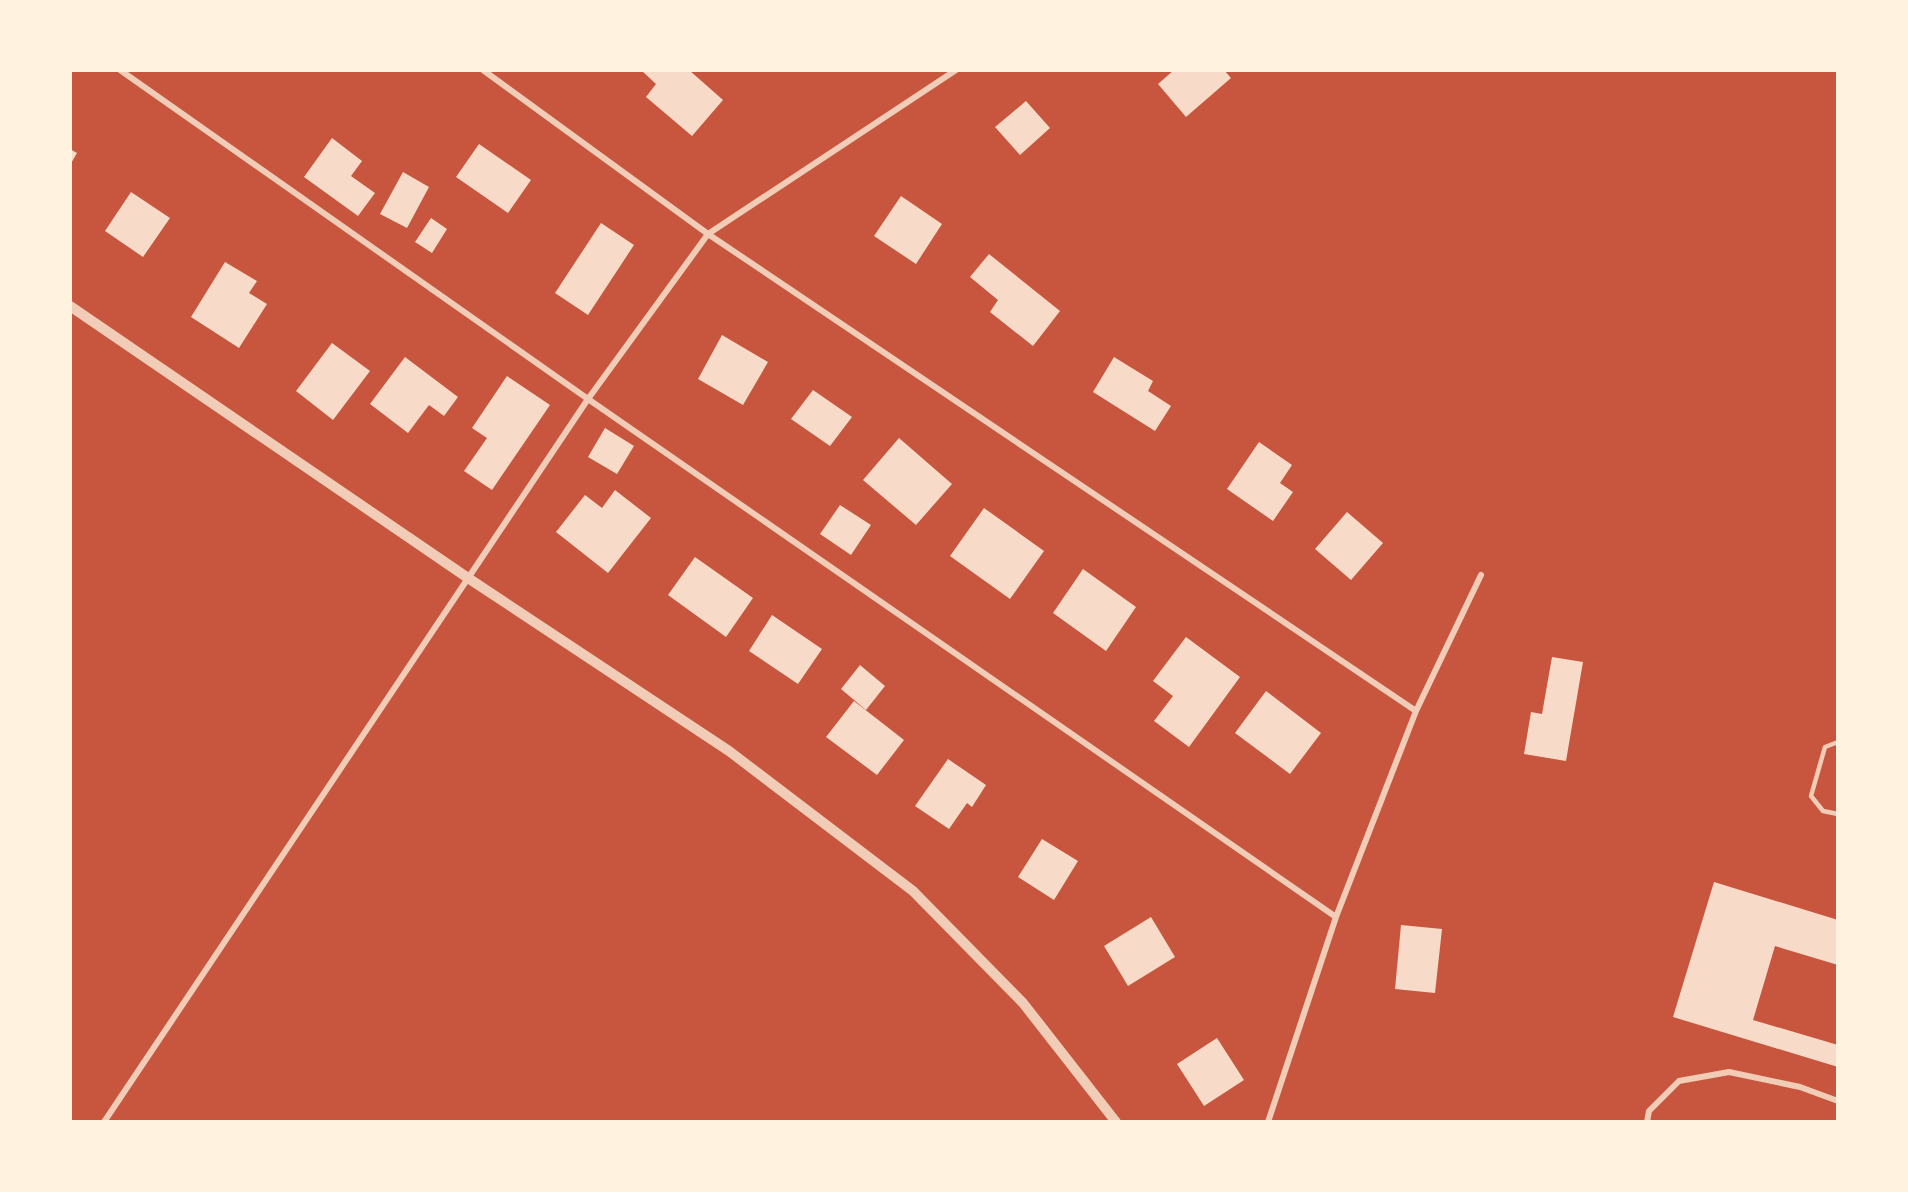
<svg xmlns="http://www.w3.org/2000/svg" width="1908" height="1192" viewBox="0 0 1908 1192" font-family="'Public Sans',sans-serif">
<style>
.building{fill:#f7dbc8}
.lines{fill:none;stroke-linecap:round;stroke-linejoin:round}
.service{stroke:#f1ccb7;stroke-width:4.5}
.minor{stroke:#f1ccb7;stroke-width:6}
.tertiary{stroke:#f1ccb7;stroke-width:10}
</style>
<rect width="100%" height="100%" fill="#c8553d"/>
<path class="building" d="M 641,70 L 689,70 L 723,100 L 692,136 L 646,97 L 656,84 Z
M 1174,70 L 1224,70 L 1231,78 L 1186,117 L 1158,84 Z
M 1026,101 L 1050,128 L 1020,155 L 995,127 Z
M 332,138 L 362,161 L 351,176 L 375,193 L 358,216 L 304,177 Z
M 479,144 L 531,180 L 508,213 L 456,177 Z
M 70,149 L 77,153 L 70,165 Z
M 403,172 L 429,187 L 407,228 L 380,214 Z
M 131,192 L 170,218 L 143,257 L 105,231 Z
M 901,196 L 942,224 L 916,264 L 874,236 Z
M 431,218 L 447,229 L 432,253 L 415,242 Z
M 601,223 L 634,245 L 588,315 L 555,293 Z
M 989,254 L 1060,311 L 1033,346 L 990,312 L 998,300 L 970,277 Z
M 225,262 L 257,281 L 249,293 L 267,304 L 239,348 L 191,317 Z
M 722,335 L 768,362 L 743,405 L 698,379 Z
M 332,343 L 370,371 L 333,420 L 296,391 Z
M 405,357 L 458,397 L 444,416 L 429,405 L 408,433 L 370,404 Z
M 1114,357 L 1153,381 L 1148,391 L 1171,406 L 1155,431 L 1093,392 Z
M 507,376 L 550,405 L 492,490 L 464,471 L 487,438 L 472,428 Z
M 813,390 L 852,417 L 830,446 L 791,419 Z
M 605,428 L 634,446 L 617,474 L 588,457 Z
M 899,438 L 952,484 L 916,525 L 863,480 Z
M 1259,442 L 1292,465 L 1280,483 L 1293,492 L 1273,521 L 1227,489 Z
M 615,490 L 651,518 L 608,573 L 556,532 L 585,495 L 602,508 Z
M 840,505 L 871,525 L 851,555 L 820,534 Z
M 984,508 L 1044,551 L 1010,599 L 950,556 Z
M 1347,512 L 1383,543 L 1351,580 L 1315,549 Z
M 695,557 L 753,598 L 726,637 L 668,595 Z
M 1083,569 L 1136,607 L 1106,651 L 1053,613 Z
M 772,615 L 822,649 L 798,684 L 749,651 Z
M 1186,637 L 1240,677 L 1189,747 L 1154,721 L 1173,696 L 1153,681 Z
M 1552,657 L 1583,662 L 1566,761 L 1524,754 L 1531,712 L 1542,714 Z
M 860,665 L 885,686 L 866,710 L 841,689 Z
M 1266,691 L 1321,733 L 1290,774 L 1235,733 Z
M 854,701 L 904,740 L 877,775 L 826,737 Z
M 948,759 L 986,785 L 972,807 L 967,803 L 949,829 L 915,806 Z
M 1042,839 L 1078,861 L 1054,900 L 1018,877 Z
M 1714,882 L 1838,920 L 1838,965 L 1775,946 L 1753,1020 L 1838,1045 L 1838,1067 L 1673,1017 Z
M 1151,917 L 1175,957 L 1128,986 L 1104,946 Z
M 1401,925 L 1442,929 L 1435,993 L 1395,989 Z
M 1217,1038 L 1244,1080 L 1204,1106 L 1177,1064 Z"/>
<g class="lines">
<path class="service" d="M 1838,742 L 1825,747 L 1811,796 L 1823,811 L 1838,814"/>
<path class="minor" d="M 120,70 L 588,399 L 1336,917
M 483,70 L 708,234 L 1416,711
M 104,1122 L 588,399 L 708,234 L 956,70
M 1268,1122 L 1336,917 L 1416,711 L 1481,575
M 1647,1122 L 1649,1111 L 1679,1081 L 1729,1072 L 1800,1087 L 1838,1101"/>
<path class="tertiary" d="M 70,306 L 468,578 L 729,751 L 913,891 L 1023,1003 L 1116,1122"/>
</g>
<rect width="1908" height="1192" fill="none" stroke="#fff3e0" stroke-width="144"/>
</svg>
